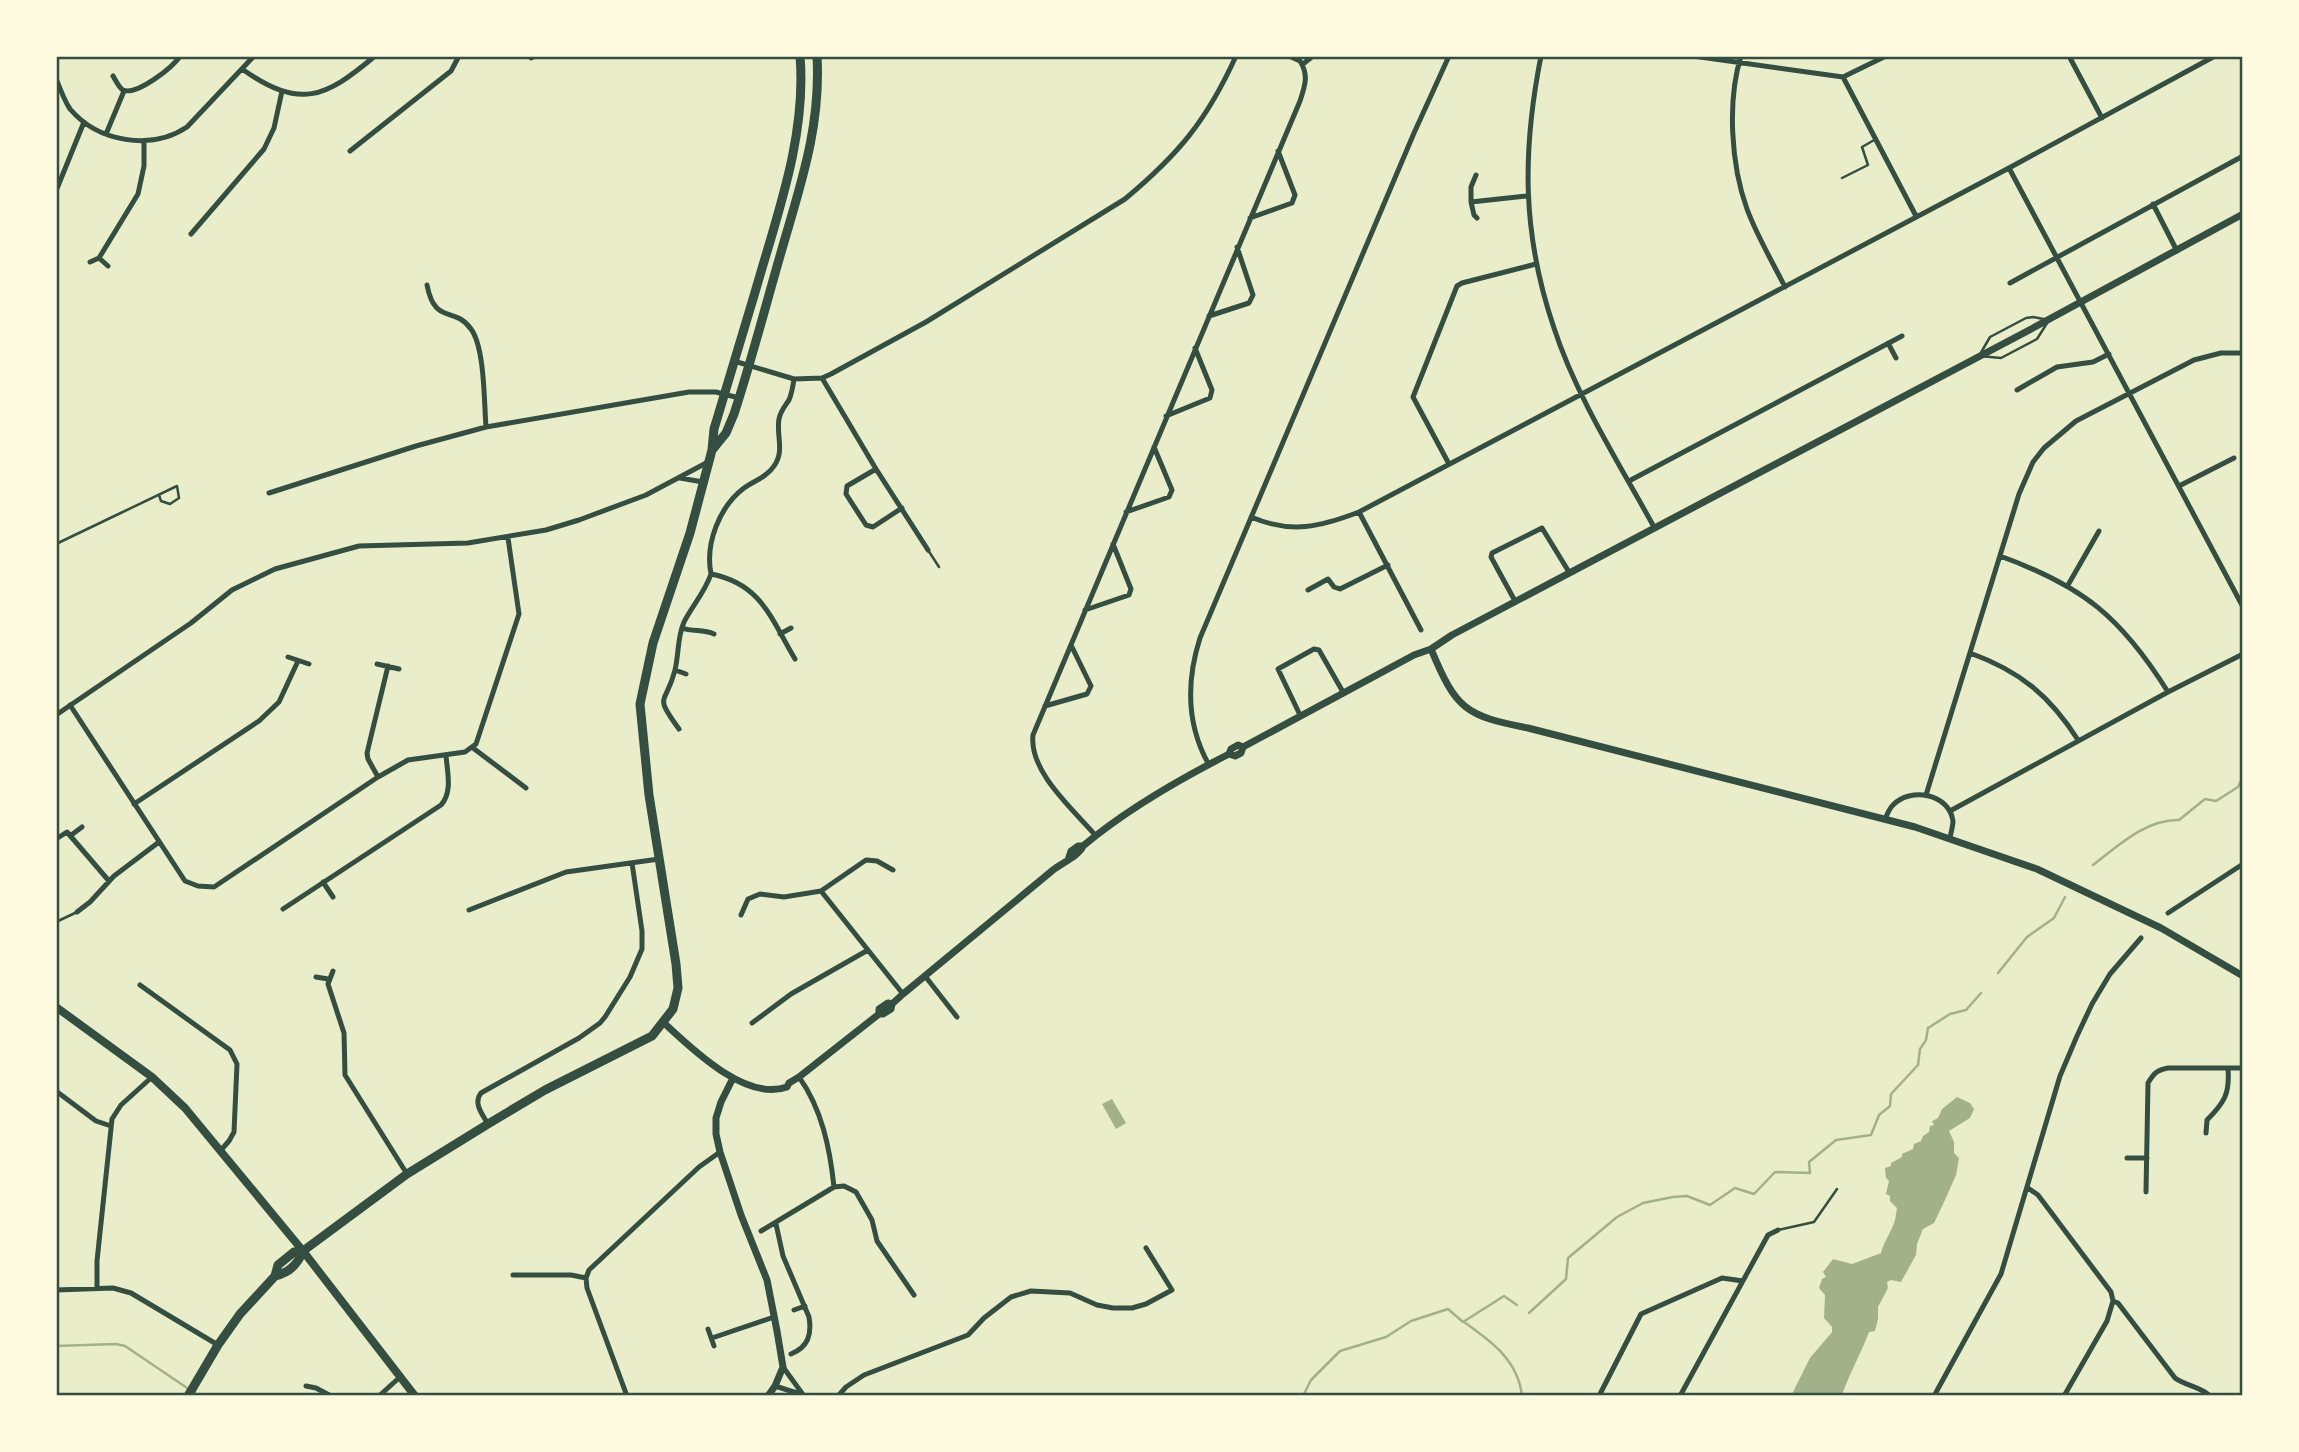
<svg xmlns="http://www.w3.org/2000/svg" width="2299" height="1452" viewBox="0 0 2299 1452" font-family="Roboto,sans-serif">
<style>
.water{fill:#a3b18a}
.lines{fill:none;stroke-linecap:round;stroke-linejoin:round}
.stream{stroke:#a3b18a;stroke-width:2.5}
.service{stroke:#344e41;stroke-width:2.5}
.minor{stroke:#344e41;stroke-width:5}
.tertiary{stroke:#344e41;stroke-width:7}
.secondary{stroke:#344e41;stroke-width:8}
.primary{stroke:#344e41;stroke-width:9}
.neatline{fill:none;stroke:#344e41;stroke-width:2.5}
</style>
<rect width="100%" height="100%" fill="#e9edc9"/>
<path class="water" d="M 1957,1097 L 1970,1103 L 1974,1109 L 1970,1118 L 1949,1131 L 1954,1142 L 1954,1153 L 1959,1158 L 1956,1175 L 1945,1200 L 1934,1223 L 1923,1229 L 1917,1244 L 1916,1255 L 1901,1282 L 1891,1280 L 1887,1282 L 1888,1288 L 1878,1307 L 1878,1319 L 1875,1331 L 1869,1332 C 1861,1353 1851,1371 1843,1392 L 1841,1396 L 1791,1396 L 1810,1358 L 1832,1332 L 1832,1327 L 1824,1318 L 1825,1295 L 1819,1288 L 1822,1279 L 1826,1277 L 1823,1272 L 1833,1259 L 1852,1264 L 1881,1253 C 1884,1241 1892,1231 1895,1220 C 1896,1216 1896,1212 1897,1208 L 1890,1201 L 1890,1196 L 1886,1194 L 1889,1181 L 1886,1178 L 1885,1168 L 1891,1166 L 1891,1163 L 1902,1157 L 1902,1154 L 1913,1149 L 1914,1144 L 1921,1141 L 1923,1136 L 1929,1132 L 1930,1126 L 1934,1125 L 1932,1121 L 1938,1118 L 1942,1109 Z
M 1112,1099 L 1126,1123 L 1116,1129 L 1102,1104 Z"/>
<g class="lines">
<path class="stream" d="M 2093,865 C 2118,846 2146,819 2179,820 L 2205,799 L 2216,801 L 2238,787 L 2243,777
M 1998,973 L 2027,937 L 2054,918 L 2065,897
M 1529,1313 L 1566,1279 L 1568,1258 L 1617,1217 L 1643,1203 L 1673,1197 L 1687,1196 L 1710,1205 L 1735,1188 L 1754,1194 L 1775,1172 L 1810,1173 L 1809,1162 L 1836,1140 L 1871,1135 L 1879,1115 L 1890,1106 L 1891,1094 L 1918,1065 L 1920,1049 L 1926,1040 L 1928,1028 L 1950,1014 L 1966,1010 L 1981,993
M 1464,1322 C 1491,1341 1518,1360 1522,1396
M 56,1346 L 116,1344 L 125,1346 L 199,1396
M 1303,1396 L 1311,1380 L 1340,1351 L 1386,1337 L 1411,1321 L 1448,1309 L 1463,1322 L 1504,1296 L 1517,1305"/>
<path class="service" d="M 1842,178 L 1868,165 L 1862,147 L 1876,139
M 2033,317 L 2049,320 L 2037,339 L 2001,358 L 1979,356 L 1990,337 L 2026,318 Z
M 56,544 C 96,525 137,505 177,486 L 179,498 L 170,504 L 161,501 L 159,495
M 928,550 L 939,567
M 56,922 L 75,913
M 1778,1230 L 1814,1222 L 1837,1189"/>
<path class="minor" d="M 1541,56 C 1522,152 1522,234 1554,328 C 1576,396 1620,465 1654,527
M 1693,56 L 1843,77
M 1741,56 C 1727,101 1731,165 1747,209 C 1757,236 1772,261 1785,287
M 1886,56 L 1843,77 L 1916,216
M 2069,56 L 2102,118
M 531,58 L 535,56
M 1303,64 L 1313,56
M 242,69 C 300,110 325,98 375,56
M 113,76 C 115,79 119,88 123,90 C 136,96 174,67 180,56
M 56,78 C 60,89 64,100 70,109 C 98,142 151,151 187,127 L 254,56
M 106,134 L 124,91
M 350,151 L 451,71 L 459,56
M 2009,168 L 2243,607
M 56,191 L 84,122
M 1471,202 L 1471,187 L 1476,175
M 2153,204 L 2177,251
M 1250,218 L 1292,203 L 1295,195 L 1278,151
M 1477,218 L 1474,215 L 1471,202 L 1527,196
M 191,234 L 264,149 L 274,128 L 282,91
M 99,258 L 138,194 L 144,166 L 144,141
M 90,262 L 99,258 L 108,266
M 2010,283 L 2243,156
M 427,285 C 435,326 454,305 471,329 C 485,348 484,403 486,427
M 1209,316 L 1249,303 L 1253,295 L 1237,247
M 1888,343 L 1896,358
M 734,361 L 794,379 L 822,378 L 831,374 L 926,322 L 1125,199 C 1179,154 1207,120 1236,56
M 822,378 L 876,469 L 928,550
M 2017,390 L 2057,367 L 2093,362 L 2109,354
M 1166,416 L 1210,398 L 1212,390 L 1195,348
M 1449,464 L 1413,397 L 1457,286 L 1462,283 L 1536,264
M 876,469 L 847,486 L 846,494 L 866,525 L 873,527 L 902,508
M 680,478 L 703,482
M 1629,481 L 1902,336
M 2179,486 L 2234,458
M 269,493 L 416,446 L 486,427 L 689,392 L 716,392 L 739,398
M 1126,512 L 1169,497 L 1172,490 L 1154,447
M 1359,512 L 1421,630
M 1251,517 C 1291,534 1320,527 1359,512 L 2009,168 L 2215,56
M 2000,556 C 2083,586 2121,617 2168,692
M 711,574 C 705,544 719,507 744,488 C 754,481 767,477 774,466 C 785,451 776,435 779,419 C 780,412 785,406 789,400 C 792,393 793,386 794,379
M 2068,585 L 2099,531
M 1308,590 L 1328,579 L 1334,587 L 1340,589 L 1388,565
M 1515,601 L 1491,557 L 1492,553 L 1542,528 L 1569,572
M 1085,610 L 1129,595 L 1131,589 L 1113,544
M 682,628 C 693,632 703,629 714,634
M 780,634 L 791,628
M 1970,653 C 2020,671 2050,696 2078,740
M 288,657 L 309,664
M 377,664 L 399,669
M 675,670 L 686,674
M 70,705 L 185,881 L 198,886 L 214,887 L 378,777 L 408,760 L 465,752 L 476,744 L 519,614 L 508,538
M 1045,706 L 1087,694 L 1091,686 L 1071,645
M 56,715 L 191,623 L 232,590 L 275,569 L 359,546 L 468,543 L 546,530 L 579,520 L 646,495 L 708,462
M 1300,715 L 1278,669 L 1314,649 L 1319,650 L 1343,692
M 679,729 C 653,693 666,706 675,670 C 679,654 677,638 684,622 C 692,606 705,592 711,574 C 762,584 771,619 795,659
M 473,748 L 526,788
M 1209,765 C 1186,724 1186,682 1200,638 L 1414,133 L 1449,56
M 378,777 L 368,759 L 367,753 L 388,666
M 1926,795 L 2019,494 L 2033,462 L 2044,448 L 2076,421 L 2194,360 L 2221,353 L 2243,353
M 134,804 L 259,721 L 279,702 L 298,661
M 1950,811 L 2168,692 L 2243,654
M 1885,820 C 1887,814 1889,809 1893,805 C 1910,787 1949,793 1953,821 C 1953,826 1951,832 1950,838
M 1095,835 C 1073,809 1029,772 1033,735 L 1300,101 C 1305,86 1309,75 1300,61 L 1289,56
M 70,836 L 82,827
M 56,839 L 67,832 L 109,881
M 323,882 L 333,897
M 821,891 L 903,994
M 283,909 L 441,805 C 453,792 447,771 446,755
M 469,910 L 566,872 L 659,859
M 77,912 L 90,902 L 114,876 L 159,842
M 2168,913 L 2243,864
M 741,915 L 748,899 L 760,894 L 784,897 L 821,891 L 866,860 L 877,861 L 893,870
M 333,971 L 328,984 L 344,1033 L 345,1075 L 407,1174
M 925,976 L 957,1017
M 316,977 L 328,979
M 140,985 L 230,1050 L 237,1064 L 234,1132 L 229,1141 L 221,1150
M 752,1023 L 791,994 L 868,950
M 799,1077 C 822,1109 830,1149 834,1187
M 56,1091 L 96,1121 L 111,1126
M 488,1124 C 482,1114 473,1103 481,1093 L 579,1038 L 600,1023 L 605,1017 L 630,977 L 642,949 L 642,931 L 632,863
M 2206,1133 L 2207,1120 C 2224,1103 2230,1094 2228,1069
M 2127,1158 L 2147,1158
M 2028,1188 L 2038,1195 L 2111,1292 L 2113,1301 L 2118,1303 L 2175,1378 C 2186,1386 2201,1387 2210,1396
M 2146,1192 L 2148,1083 C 2154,1073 2157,1070 2168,1068 L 2243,1068
M 776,1224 L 783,1256 L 809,1317 C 812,1335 808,1347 791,1354
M 761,1231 L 834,1187 L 844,1186 L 856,1192 L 872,1220 L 877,1241 L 914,1295
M 513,1275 L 571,1275 L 586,1278
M 97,1287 L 97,1261 L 112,1119 L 121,1105 L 152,1077
M 56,1290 L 113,1288 L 131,1293 L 218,1345
M 794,1310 L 805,1306
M 708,1329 L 714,1346
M 712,1338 L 774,1317
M 783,1367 L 804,1396
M 306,1386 L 316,1388 L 331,1396
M 775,1386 L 800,1394
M 379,1396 L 400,1377
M 627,1396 L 587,1288 L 586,1278 L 589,1270 L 699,1167 L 720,1152
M 838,1396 L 846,1387 L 864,1375 L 968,1335 L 984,1318 L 1011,1297 L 1031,1291 L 1070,1293 L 1097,1305 L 1113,1308 L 1132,1308 L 1146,1304 L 1172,1290 L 1146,1248
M 1599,1396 L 1641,1314 L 1722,1278 L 1743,1281
M 1680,1396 L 1768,1235 L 1778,1230
M 1934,1396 L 2001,1274 L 2060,1076 L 2077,1036 L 2092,1004 L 2110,974 L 2141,938
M 2064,1396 L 2107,1321 L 2113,1301"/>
<path class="tertiary" d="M 1431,649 C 1456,709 1465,716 1528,728 L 1915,827 L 2037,869 L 2161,928 L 2243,976
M 1229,754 L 1231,749 L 1238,745 L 1243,747
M 1069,857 L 1071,851 L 1078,846 L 1083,846 C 1127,809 1178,780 1229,754 L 1235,756 L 1241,753 L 1243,747 L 1414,655 L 1431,649 L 1452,635 L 2033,328 L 2243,214
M 879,1014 L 879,1009 L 888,1003 L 892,1004
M 664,1023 C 692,1049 746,1102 787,1087 L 789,1083 L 799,1077 L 879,1014 L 883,1014 L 891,1009 L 892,1004 L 903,994 L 1053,870 C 1062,863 1080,855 1083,846
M 733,1078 L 721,1102 L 716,1118 L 716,1134 L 720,1152 L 741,1215 L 767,1280 L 777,1331 L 783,1367 L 775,1386 L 768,1396"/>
<path class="secondary" d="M 56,1007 L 152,1077 L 185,1108 L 303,1251 L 415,1396"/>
<path class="primary" d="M 713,449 L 726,433 L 734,414 C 752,359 766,304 782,249 C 801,183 821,126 817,56
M 275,1276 C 288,1273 298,1264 303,1251 L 407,1174 L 488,1124 L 545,1090 L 652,1036 L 673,1009 L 678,988 L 676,964 L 649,795 L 640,704 L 653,643 L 690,533 L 712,450 L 714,429 C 730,375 747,320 763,265 C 783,198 806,127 800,56
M 188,1396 L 218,1345 L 240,1314 L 275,1276 L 278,1265 L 294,1252 L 303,1251"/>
</g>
<rect width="2299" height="1452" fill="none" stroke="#fefae0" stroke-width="116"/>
<rect x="58" y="58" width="2183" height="1336" class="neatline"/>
</svg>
